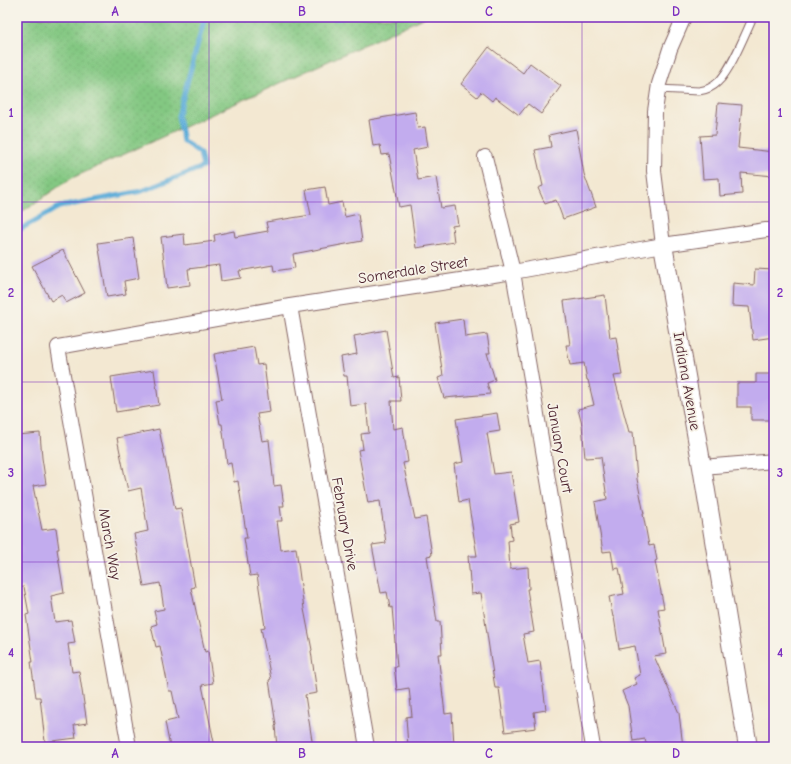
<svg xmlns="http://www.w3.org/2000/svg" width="791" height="764" viewBox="0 0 791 764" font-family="'Comic Neue',sans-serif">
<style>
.green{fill:url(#green-dots);stroke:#667456}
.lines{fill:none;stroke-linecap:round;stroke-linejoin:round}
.stream{stroke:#5fadd9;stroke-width:5}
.building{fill:#c2acee}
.service-casing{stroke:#856565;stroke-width:9}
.minor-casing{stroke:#856565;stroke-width:16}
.tertiary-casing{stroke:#856565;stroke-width:20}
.service{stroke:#fff;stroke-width:7}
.minor{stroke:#fff;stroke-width:14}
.tertiary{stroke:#fff;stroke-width:18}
.grid{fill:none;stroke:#7b2cbf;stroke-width:1;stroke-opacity:0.55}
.labels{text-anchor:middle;stroke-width:3.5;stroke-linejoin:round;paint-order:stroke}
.street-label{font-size:15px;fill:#4a1f2b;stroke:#f7f3e8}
.neatline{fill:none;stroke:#7b2cbf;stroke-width:1.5}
.grid-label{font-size:13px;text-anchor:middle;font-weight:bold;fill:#7b2cbf}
</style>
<defs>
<pattern id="green-dots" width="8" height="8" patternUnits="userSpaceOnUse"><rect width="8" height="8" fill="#83c882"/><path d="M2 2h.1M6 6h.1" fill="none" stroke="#73ab70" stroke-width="1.8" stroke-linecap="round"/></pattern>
</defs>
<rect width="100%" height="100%" fill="#f7f3e8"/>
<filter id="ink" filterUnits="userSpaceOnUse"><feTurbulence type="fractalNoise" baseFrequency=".025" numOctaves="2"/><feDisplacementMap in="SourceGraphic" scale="8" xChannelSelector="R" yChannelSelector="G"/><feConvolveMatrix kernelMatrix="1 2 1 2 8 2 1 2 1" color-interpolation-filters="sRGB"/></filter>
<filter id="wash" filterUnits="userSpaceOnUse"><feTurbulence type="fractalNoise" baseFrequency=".012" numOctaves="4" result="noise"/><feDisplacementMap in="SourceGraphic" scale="16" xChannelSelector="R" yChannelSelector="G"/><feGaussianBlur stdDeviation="0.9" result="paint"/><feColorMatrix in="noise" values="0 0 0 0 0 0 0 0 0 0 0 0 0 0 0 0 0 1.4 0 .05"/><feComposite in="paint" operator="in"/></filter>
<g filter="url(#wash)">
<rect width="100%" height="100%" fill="#f3e8d2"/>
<path class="green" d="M 17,17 L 425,17 L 70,179 L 17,215 Z"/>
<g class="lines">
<path class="stream" d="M 315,17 L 338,18 L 343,17
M 17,231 L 59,207 L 142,191 L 203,167 L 200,153 L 183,141 L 178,116 L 205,17"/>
</g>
<g id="blocks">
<path class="building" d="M 489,47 L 523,73 L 530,63 L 561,86 L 541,114 L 528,104 L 519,115 L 495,97 L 492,101 L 481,92 L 477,97 L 461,84 Z
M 718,103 L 742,105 L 738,148 L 774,152 L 774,176 L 741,173 L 742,194 L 720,196 L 719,178 L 703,179 L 700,136 L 715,135 Z
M 415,112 L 418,128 L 425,127 L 428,147 L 413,150 L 418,180 L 436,177 L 441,208 L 455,206 L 458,225 L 452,226 L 454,242 L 416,248 L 410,205 L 399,207 L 389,154 L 382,155 L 380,145 L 373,146 L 369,120 Z
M 576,129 L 584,174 L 596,207 L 563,219 L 556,200 L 545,204 L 538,188 L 543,186 L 535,150 L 551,147 L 549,135 Z
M 325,187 L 328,205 L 342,202 L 345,217 L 358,214 L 362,241 L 293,254 L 295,268 L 274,271 L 273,265 L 239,271 L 241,278 L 221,281 L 219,265 L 188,269 L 190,285 L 167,288 L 161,237 L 184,234 L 185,245 L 215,241 L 214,235 L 234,231 L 235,237 L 268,231 L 266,222 L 311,215 L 306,190 Z
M 133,238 L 139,278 L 124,281 L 126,294 L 107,297 L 98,243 Z
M 63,250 L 85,293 L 66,303 L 62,295 L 51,301 L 32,266 Z
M 755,269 L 774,270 L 772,316 L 774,315 L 774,337 L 753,340 L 749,307 L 732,306 L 733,283 L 754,285 Z
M 605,295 L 610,338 L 616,337 L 622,375 L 614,376 L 629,432 L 633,432 L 637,479 L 644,514 L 643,514 L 649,546 L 654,545 L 657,560 L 655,561 L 664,608 L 658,609 L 666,654 L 654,656 L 679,713 L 683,747 L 647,747 L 645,739 L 633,741 L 628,706 L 622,691 L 637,684 L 634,678 L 640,675 L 635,646 L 619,649 L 614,617 L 613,617 L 609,597 L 624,594 L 619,568 L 614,569 L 611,551 L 603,552 L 595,502 L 607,499 L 601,457 L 585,458 L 582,425 L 578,409 L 594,405 L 588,380 L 587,380 L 584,363 L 570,365 L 566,345 L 570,345 L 564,301 Z
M 463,319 L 465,337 L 487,334 L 490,353 L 487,353 L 495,380 L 487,383 L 490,394 L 444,398 L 438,378 L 443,376 L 435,323 Z
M 386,330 L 394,378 L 399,377 L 401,401 L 391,401 L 393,429 L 403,427 L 408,462 L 403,463 L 415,519 L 426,517 L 432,555 L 427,556 L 437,622 L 440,622 L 442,654 L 438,654 L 445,714 L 452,713 L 454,745 L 408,747 L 406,717 L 412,716 L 409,688 L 397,690 L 394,667 L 397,667 L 392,607 L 390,608 L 387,592 L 381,593 L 372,545 L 386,543 L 380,501 L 368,503 L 358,450 L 363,449 L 361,434 L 369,433 L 366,404 L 350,406 L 347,376 L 344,376 L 341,357 L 357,354 L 354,336 Z
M 254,347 L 257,365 L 264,364 L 270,412 L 257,414 L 262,441 L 269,440 L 274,486 L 281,485 L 284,506 L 280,506 L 282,521 L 277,521 L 281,550 L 296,548 L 304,609 L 312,650 L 311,651 L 317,693 L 305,695 L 313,747 L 277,747 L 275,726 L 276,725 L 269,680 L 271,679 L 261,628 L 265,627 L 257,575 L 250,576 L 244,538 L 247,538 L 238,481 L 234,482 L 231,463 L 227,464 L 222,424 L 220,424 L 216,400 L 222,399 L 214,354 Z
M 154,370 L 159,405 L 116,412 L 111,377 Z
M 756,374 L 774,374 L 774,420 L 751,420 L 751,407 L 737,407 L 737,383 L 756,383 Z
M 497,413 L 500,431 L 487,433 L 494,474 L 511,472 L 519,522 L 510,524 L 512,540 L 508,541 L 510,569 L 528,567 L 529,589 L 527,589 L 534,632 L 523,634 L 528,663 L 540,661 L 546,710 L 534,712 L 536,728 L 505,732 L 499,688 L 495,688 L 481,593 L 471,594 L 468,556 L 477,556 L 468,500 L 459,502 L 454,464 L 463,462 L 456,419 Z
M 159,429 L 175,509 L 181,508 L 195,587 L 191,588 L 205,652 L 208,651 L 213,683 L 202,685 L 215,747 L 170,747 L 165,722 L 178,719 L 172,691 L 169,691 L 160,646 L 156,647 L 151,626 L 157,624 L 154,611 L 164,609 L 160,583 L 144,586 L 134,534 L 148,531 L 141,488 L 128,491 L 117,438 Z
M 40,433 L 42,458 L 46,484 L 33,486 L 42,530 L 56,528 L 59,549 L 57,549 L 64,593 L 51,596 L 55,622 L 71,620 L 75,643 L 68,644 L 72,672 L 79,671 L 87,723 L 74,725 L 76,738 L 45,742 L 40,697 L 36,697 L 31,662 L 33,662 L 26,615 L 29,614 L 24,587 L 18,588 L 17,581 L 17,435 Z"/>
</g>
</g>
<g filter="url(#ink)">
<use href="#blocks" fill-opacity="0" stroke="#856565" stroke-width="1"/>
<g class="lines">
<defs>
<path id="service" d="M 658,89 L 699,91 C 706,90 713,87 718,82 C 731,70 745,34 753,17"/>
<path id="minor" d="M 485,157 L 513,272 L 593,747
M 663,245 L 654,171 L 655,111 L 659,84 L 670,49 L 684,17
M 290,306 L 367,747
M 702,467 L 774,461
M 129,747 L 58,347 L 290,306 L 513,272 L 663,245 L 766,230 L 774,230"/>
<path id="tertiary" d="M 663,245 L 702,467 L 748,747"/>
</defs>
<use href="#service" class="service-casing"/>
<use href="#minor" class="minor-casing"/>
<use href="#tertiary" class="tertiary-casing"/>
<use href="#service" class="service"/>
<use href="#minor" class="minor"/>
<use href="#tertiary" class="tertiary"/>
</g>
</g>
<path class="grid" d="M 209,17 L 209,747M 396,17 L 396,747M 582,17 L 582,747M 17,202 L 774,202M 17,382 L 774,382M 17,562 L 774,562"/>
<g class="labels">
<g class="street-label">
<text transform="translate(413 270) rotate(-9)" y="5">Somerdale Street</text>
<text transform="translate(687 381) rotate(80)" y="5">Indiana Avenue</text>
<text transform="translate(560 448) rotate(80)" y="5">January Court</text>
<text transform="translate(345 524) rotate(80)" y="5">February Drive</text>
<text transform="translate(110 544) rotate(80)" y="5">March Way</text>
</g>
</g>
<rect width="791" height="764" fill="none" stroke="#f7f3e8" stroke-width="44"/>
<rect x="22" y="22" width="747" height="720" class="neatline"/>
<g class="grid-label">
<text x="115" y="16">A</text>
<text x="302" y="16">B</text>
<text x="489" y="16">C</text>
<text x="676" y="16">D</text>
<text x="11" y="117">1</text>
<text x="780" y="117">1</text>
<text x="11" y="297">2</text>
<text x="780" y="297">2</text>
<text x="11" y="477">3</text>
<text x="780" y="477">3</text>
<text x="11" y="657">4</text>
<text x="780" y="657">4</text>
<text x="115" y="758">A</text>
<text x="302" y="758">B</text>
<text x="489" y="758">C</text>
<text x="676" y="758">D</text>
</g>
</svg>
